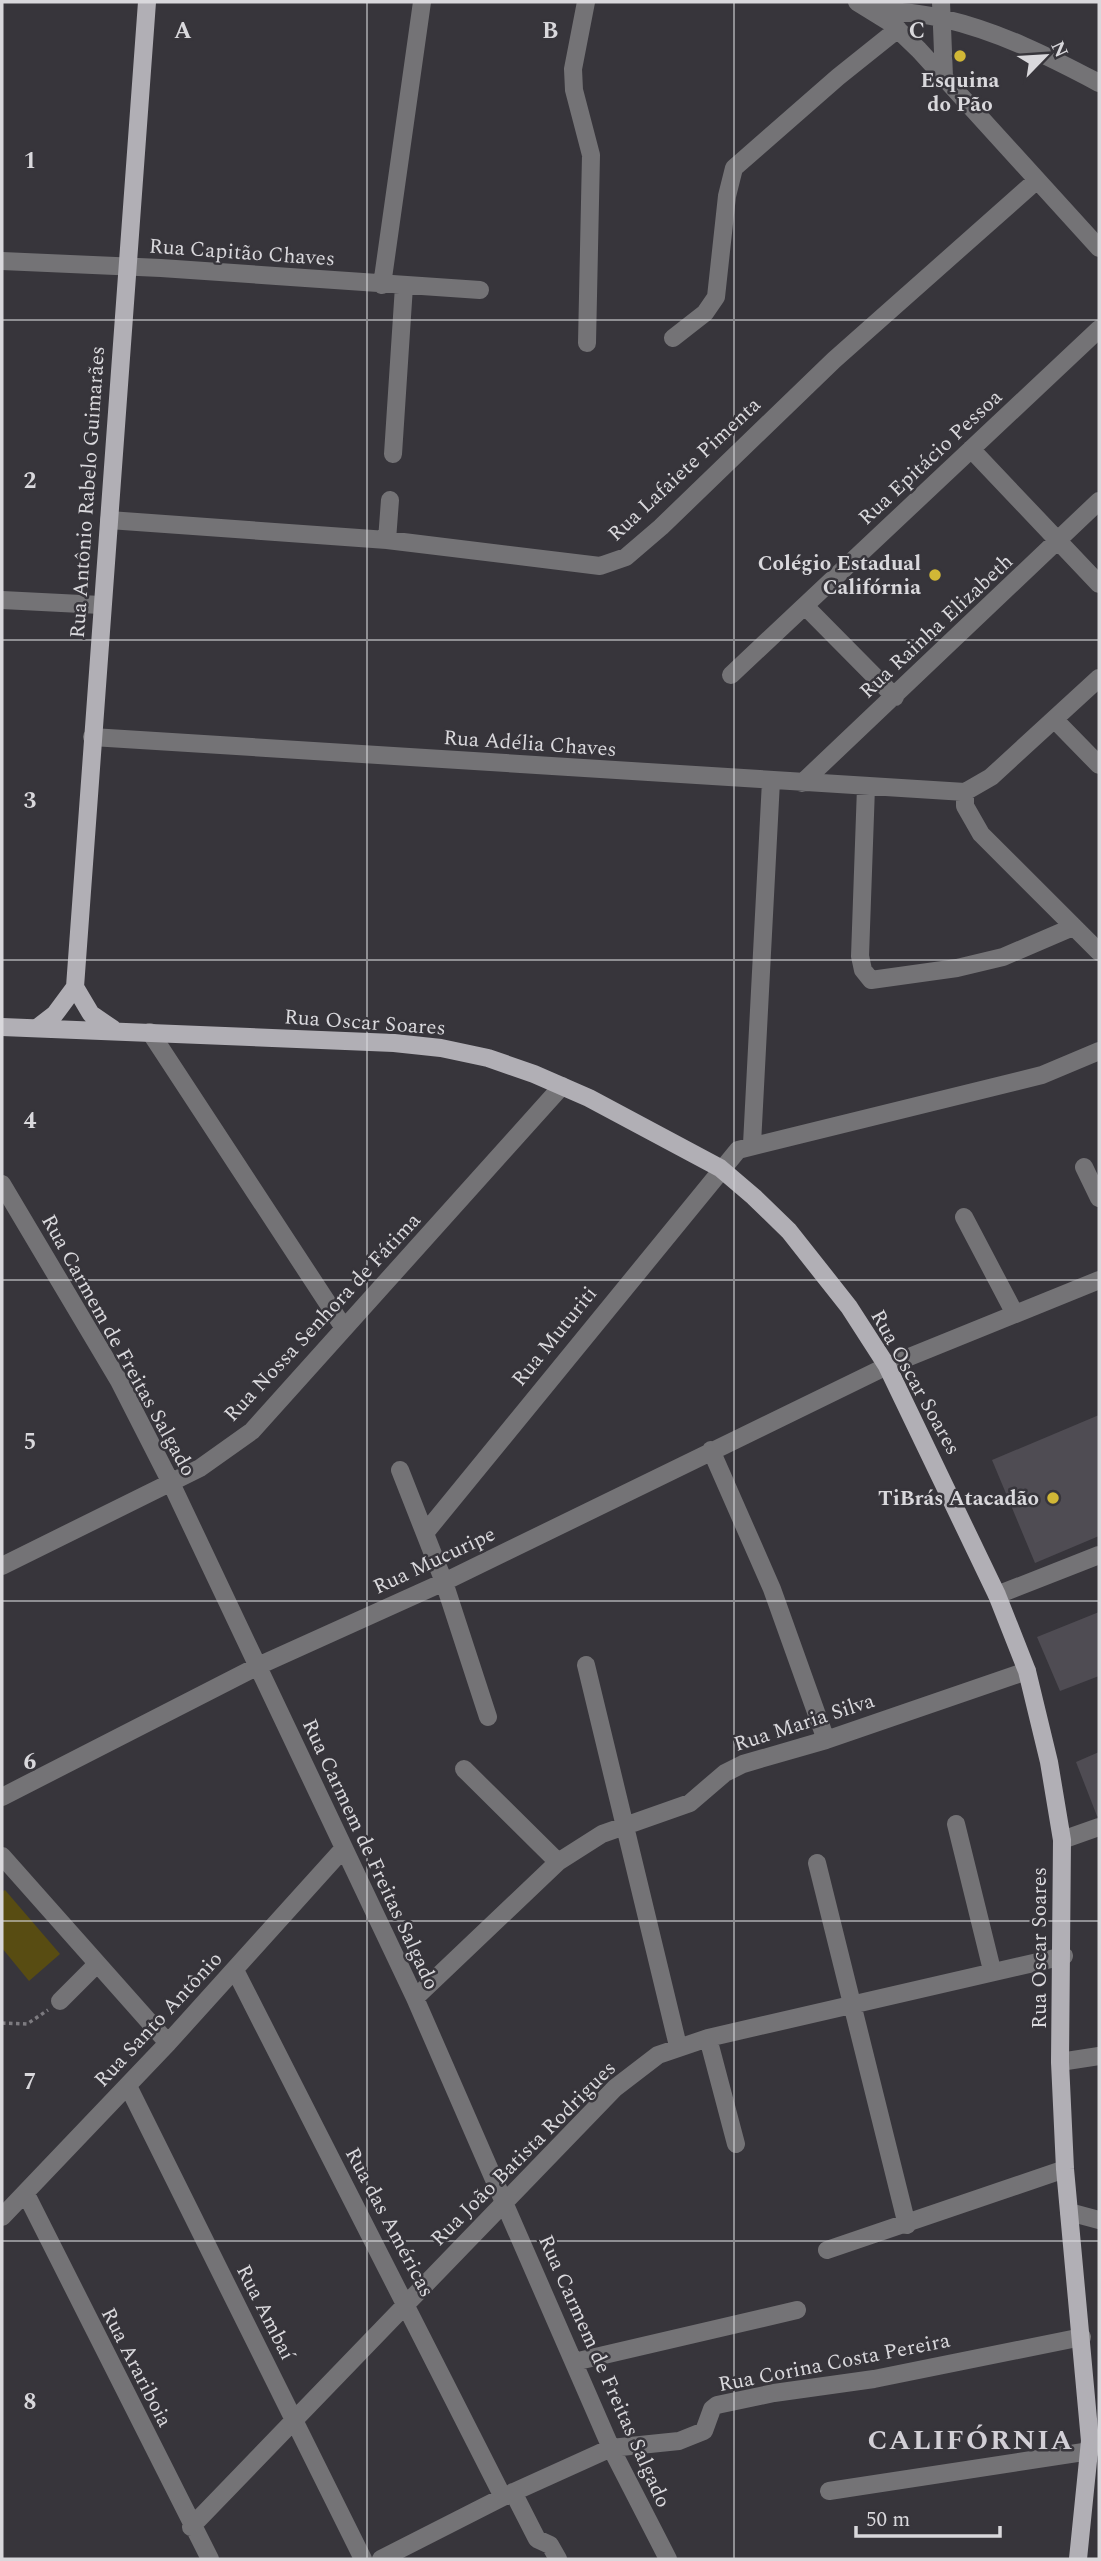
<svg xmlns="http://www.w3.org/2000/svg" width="1101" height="2561" viewBox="0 0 1101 2561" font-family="Spectral,serif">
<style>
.green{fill:#584c12}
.building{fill:#4f4c53}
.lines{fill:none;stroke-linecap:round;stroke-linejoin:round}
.path{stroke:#7d7b80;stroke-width:3.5;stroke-dasharray:3.5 3.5;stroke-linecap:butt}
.minor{stroke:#747376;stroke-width:18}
.major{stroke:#b1afb5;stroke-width:18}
.grid{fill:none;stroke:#d9d8dc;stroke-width:2;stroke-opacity:0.55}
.poi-dot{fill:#d1b736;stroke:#37353b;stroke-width:2.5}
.labels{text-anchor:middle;stroke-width:5;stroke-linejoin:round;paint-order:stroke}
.poi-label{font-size:21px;font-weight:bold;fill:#d9d8dc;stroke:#37353b;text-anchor:end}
.street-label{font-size:21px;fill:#d9d8dc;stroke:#37353b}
.district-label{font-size:28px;font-weight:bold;letter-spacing:2px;fill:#d2cfd6;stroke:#37353b}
.grid-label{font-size:23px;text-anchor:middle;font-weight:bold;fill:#d9d8dc;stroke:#37353b;stroke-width:5;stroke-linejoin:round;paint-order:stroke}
</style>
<rect width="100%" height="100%" fill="#37353b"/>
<path class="green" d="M 5,1890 L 60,1954 L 29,1981 L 2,1948 L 2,1892 Z"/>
<path class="building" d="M 1099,1415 L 1099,1536 L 1035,1563 L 992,1460 Z
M 1099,1612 L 1099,1676 L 1060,1691 L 1037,1637 Z
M 1099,1752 L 1099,1816 L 1097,1816 L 1076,1762 Z"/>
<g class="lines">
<path class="path" d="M 2,2023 L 27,2024 L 48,2010"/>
<path class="minor" d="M 586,2 L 573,69 L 574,90 L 591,155 L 587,343
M 857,2 L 891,23 L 919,50 L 1099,248
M 941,2 L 944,77
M 875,9 C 898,12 922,13 945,19 C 1000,32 1050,57 1099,83
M 2,261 L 161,268 L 480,290
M 382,285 L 422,2
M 673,338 L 705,313 L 716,297 L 727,196 L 734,168 L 838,77 L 898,29
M 971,449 L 1099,584
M 393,454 L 404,286
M 109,520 L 387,540 L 600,566 L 626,557 L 661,527 L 834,360 L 1037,180
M 387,540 L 390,500
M 2,600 L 101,605
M 805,606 L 895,697
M 731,675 L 1099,329
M 1055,720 L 1099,765
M 92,737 L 965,792 L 991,777 L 1099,678
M 802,783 L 1099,501
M 866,787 L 860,956 L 863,970 L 871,980 L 957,968 L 1003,957 L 1073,927
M 965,792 L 965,806 L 981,834 L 1099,952
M 150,1032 L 344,1328
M 752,1144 L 771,781
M 1084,1167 L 1099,1198
M 2,1184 L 119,1381 L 171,1483 L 415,1998 L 611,2448 L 668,2559
M 964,1217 L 1015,1314
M 711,1450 L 772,1589 L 826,1740
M 400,1470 L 444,1582 L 488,1717
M 425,1533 L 738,1150 L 1042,1075 L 1099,1051
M 2,1566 L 200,1468 L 252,1431 L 562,1086
M 997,1595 L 1099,1555
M 586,1665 L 678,2046
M 464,1769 L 558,1862
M 2,1797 L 258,1666 L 444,1582 L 887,1366 L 1099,1280
M 956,1824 L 992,1970
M 1062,1840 L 1099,1827
M 2,1856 L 168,2043
M 817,1863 L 907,2225
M 235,1970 L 503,2497
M 415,1998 L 558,1862 L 602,1834 L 690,1803 L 725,1773 L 743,1764 L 826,1740 L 1027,1671
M 60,2001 L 97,1964
M 708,2038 L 736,2144
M 1060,2062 L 1099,2056
M 128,2086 L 363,2559
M 26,2194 L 210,2559
M 1069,2212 L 1099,2220
M 2,2217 L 168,2043 L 344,1848
M 827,2250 L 1065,2169
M 574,2362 L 797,2310
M 829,2491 L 1090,2451
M 513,2492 L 537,2539 L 550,2545 L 558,2559
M 191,2527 L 615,2088 L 658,2055 L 708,2038 L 1064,1956
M 381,2559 L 503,2497 L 611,2448 L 679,2441 L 704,2431 L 712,2409 L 717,2405 L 774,2393 L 874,2379 L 1082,2337"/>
<path class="major" d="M 2,1027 L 394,1043 L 441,1048 L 488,1058 L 534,1074 L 589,1098 L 720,1168 L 754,1197 L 789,1231 L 849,1307 L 887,1366 L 997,1595 L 1027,1671 L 1049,1762 L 1062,1840 L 1060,2062 L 1065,2169 L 1090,2441 L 1078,2559
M 37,1028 L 55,1014 L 75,987
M 113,1029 L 91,1014 L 75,987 L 147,2"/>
</g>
<path class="grid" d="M 367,2 L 367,2559M 734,2 L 734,2559M 2,320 L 1099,320M 2,640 L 1099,640M 2,960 L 1099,960M 2,1280 L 1099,1280M 2,1601 L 1099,1601M 2,1921 L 1099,1921M 2,2241 L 1099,2241"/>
<g class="poi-dot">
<circle cx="960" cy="56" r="7"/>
<circle cx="935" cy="575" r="7"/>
<circle cx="1053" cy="1498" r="7"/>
</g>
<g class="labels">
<g class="poi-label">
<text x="960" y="87" text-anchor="middle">Esquina<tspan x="960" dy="24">do Pão</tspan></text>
<text x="921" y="570">Colégio Estadual<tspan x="921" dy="24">Califórnia</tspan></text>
<text x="1039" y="1505">TiBrás Atacadão</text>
</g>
<g class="street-label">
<text transform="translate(242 252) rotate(4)" y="7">Rua Capitão Chaves</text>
<text transform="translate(930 457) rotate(-43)" y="7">Rua Epitácio Pessoa</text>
<text transform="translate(684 469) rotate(-43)" y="7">Rua Lafaiete Pimenta</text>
<text transform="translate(87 492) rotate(-86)" y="7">Rua Antônio Rabelo Guimarães</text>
<text transform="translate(936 626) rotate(-43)" y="7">Rua Rainha Elizabeth</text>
<text transform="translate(530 743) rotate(4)" y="7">Rua Adélia Chaves</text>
<text transform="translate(365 1022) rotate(4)" y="7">Rua Oscar Soares</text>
<text transform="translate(322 1317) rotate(-47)" y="7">Rua Nossa Senhora de Fátima</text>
<text transform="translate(554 1336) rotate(-51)" y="7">Rua Muturiti</text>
<text transform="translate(119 1345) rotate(61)" y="7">Rua Carmem de Freitas Salgado</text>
<text transform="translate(916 1382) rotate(61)" y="7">Rua Oscar Soares</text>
<text transform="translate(434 1560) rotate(-25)" y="7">Rua Mucuripe</text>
<text transform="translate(804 1722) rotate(-18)" y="7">Rua Maria Silva</text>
<text transform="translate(371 1854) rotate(65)" y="7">Rua Carmem de Freitas Salgado</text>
<text transform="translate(1039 1948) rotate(-90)" y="7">Rua Oscar Soares</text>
<text transform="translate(158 2019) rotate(-47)" y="7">Rua Santo Antônio</text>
<text transform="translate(523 2153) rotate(-45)" y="7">Rua João Batista Rodrigues</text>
<text transform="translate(390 2222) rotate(62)" y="7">Rua das Américas</text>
<text transform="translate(266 2312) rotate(63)" y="7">Rua Ambaí</text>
<text transform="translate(834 2362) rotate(-11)" y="7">Rua Corina Costa Pereira</text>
<text transform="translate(137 2367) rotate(63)" y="7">Rua Arariboia</text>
<text transform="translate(605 2371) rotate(66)" y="7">Rua Carmem de Freitas Salgado</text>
</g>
<g class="district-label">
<text x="971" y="2449">CALIFÓRNIA</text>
</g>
</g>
<g class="grid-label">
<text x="183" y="38">A</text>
<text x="550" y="38">B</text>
<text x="917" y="38">C</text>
<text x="30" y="168">1</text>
<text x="30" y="488">2</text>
<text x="30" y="808">3</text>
<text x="30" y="1128">4</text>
<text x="30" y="1449">5</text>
<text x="30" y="1769">6</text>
<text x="30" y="2089">7</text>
<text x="30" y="2409">8</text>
</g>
<rect width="1101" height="2561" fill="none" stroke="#d9d8dc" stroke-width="7"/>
<g transform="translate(1045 56) rotate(65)" stroke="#37353b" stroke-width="5" paint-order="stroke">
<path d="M0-5L12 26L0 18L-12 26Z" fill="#d9d8dc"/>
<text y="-10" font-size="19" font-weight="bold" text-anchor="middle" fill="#d9d8dc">N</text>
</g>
<path d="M856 2526v10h144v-10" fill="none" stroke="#d9d8dc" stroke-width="3.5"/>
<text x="866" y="2526" font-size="21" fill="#d9d8dc" stroke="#37353b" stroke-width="5" paint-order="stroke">50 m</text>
</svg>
